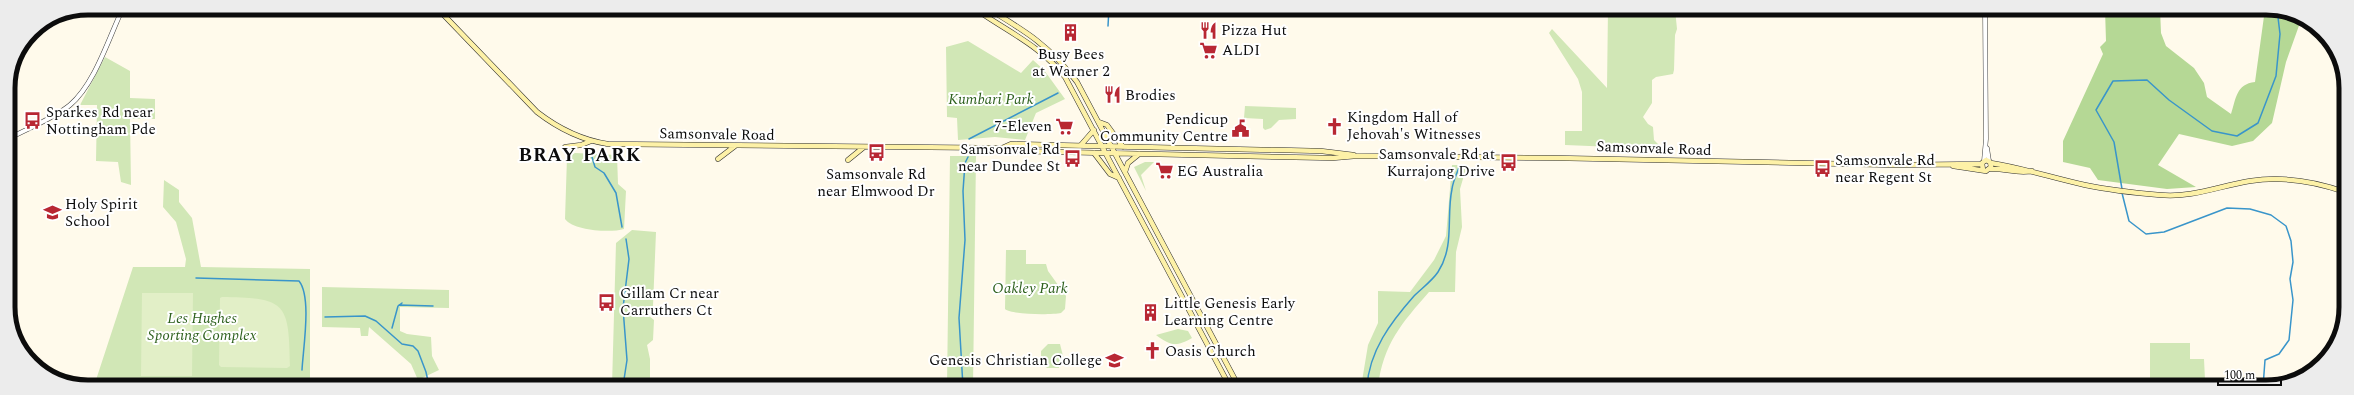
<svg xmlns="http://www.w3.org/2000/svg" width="2354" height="395" viewBox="0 0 2354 395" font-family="Spectral,serif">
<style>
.green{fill:#d1e7b6}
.forest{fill:#b5d895}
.pitch{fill:#e2efc7}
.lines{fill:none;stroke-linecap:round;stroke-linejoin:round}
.stream{stroke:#3995ca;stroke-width:1.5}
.tertiary-casing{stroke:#3f3f3f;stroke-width:5}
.secondary-casing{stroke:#2e2e2e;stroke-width:5.5}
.tertiary{stroke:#fff;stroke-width:4}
.secondary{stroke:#fdf1a7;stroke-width:4.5}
.labels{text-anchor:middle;stroke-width:4;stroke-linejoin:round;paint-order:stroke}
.poi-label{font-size:15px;fill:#0c0c0c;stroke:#fff;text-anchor:start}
.park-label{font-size:15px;font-style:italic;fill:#2e611e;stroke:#fff}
.street-label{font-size:15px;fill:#0c0c0c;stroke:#fff}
.district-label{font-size:19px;font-weight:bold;letter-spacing:1px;fill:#0c0c0c;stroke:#fff}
.rim{fill:none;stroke:#0c0c0c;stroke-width:5}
</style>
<rect width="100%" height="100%" fill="#fffaeb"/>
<path class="green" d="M 1608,8 L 1675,9 L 1677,29 L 1675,35 L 1674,70 L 1673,74 L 1656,77 L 1652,80 L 1652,103 L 1643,117 L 1648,124 L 1653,127 L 1654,140 L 1663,149 L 1565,145 L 1565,131 L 1582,131 L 1582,92 L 1578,79 L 1549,33 L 1552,29 L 1607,88 Z
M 968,41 L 1021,73 L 1033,60 L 1044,70 L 1065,99 L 1036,113 L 1025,140 L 995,137 L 958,140 L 957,118 L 947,117 L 946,47 Z
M 105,57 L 130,71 L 130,98 L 155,99 L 155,119 L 130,119 L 131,185 L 121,182 L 118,162 L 96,161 L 97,105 L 80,105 Z
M 1245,106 L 1296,108 L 1296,119 L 1279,120 L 1271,128 L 1265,130 L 1263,128 L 1263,119 L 1244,118 Z
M 575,153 L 617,155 L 618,184 L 626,191 L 624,229 C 611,233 574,231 565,219 L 567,157 Z
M 950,156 L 976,156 L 973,387 L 947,387 Z
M 1145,162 L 1154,162 L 1141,175 L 1146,191 L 1134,167 Z
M 1452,165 L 1467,165 L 1460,189 L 1462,227 L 1456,252 L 1455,292 L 1429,292 C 1402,323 1383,344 1378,387 L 1361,387 L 1368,345 L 1378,323 L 1378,291 L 1410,292 L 1434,260 L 1446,236 Z
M 164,180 L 179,190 L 179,202 L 192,218 L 201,267 L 310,269 L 310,386 L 94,386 L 133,267 L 185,267 L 186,259 L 176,222 L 163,207 Z
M 632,230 L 656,232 L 653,306 L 649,311 L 649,316 L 654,320 L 653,340 L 647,345 L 650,359 L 650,386 L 612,386 L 616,243 Z
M 1006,250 L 1026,250 L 1026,264 L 1046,264 L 1048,271 L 1066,296 L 1065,309 L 1061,313 C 1052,315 1012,315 1005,309 Z
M 322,287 L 449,290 L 449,308 L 400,307 L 400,331 L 407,334 L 431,337 L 432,356 L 439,370 L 418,380 L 411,364 L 369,327 L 368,336 L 361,336 L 360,328 L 322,327 Z
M 1178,329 L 1188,331 L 1192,338 C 1176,347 1171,346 1156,335 Z
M 2150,343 L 2190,343 L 2190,359 L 2204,359 L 2205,380 L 2150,380 Z
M 1048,344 L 1060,344 L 1064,360 L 1059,363 L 1059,368 L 1047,368 L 1041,362 L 1041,351 Z"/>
<path class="forest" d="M 2105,9 L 2160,9 L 2161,33 L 2166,46 L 2194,68 L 2204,83 L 2207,97 L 2231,114 C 2236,99 2236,84 2255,82 L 2265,9 L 2277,9 L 2301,20 L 2286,62 L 2272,123 L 2253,141 L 2232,146 L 2179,134 L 2158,165 L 2196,187 L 2167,189 L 2098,180 L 2090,168 L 2063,162 L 2063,141 L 2103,54 L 2100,47 L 2106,41 Z"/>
<path class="pitch" d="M 142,293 L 193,293 L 192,376 L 141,376 Z
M 222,297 C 286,298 289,302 290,366 L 287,368 L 221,367 L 219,365 L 220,298 Z"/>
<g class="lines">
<path class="stream" d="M 1108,26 L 1109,8
M 969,139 L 1058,93
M 592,157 L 595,167 L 604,173 L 616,193 L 622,227
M 2122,189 L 2114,142 L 2096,110 L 2113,81 L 2147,80 L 2169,100 L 2212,131 L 2237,136 L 2258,123 L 2276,76 L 2280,34 L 2277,9
M 2122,193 L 2129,221 L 2146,234 L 2164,232 L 2227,208 L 2250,209 L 2271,215 L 2286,226 L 2291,241 L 2293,262 L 2290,279 L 2293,300 L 2289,340 L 2279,354 L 2265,360 L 2263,387
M 196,278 L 299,281 C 312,297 303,349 302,370
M 399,305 L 433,306
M 325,317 L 365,316 L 376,321 L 402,344 L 413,346 L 418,351 L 426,372 L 429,386
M 392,328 L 398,306 L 402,303
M 302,386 L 302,380
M 623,386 L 627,360 L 623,308 L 629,259 L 626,239
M 963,387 L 959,318 L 965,240 L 963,191 L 965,163 L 968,157
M 1367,387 C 1369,351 1391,322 1414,296 C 1422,288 1432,281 1438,272 C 1455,246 1446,217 1452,189 C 1453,181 1457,173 1460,165"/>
<defs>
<path id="tertiary" d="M 8,139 C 28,128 53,119 70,105 C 95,84 109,37 123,8
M 1987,148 L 1989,161
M 1984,161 L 1986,139 L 1985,9"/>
<path id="secondary" d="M 437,8 L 537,112 C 559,129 581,140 608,144 L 1002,148 L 1011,151 L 1333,158 L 1356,156 L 1557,158 L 1895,165 L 1981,164
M 974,8 C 1006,31 1040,45 1065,77 L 1230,387
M 987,8 C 1025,31 1049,45 1077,82 L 1239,387
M 1099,122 L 1107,125 L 1123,147
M 1081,145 L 1094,130
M 565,147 L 581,145 L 591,141
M 1002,148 L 1011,144 L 1052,145 L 1321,151 L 1354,155
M 1094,153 L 1110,174 L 1119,178
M 718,159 L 735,146
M 848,160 L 864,147
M 1991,163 C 2023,168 2053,178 2085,185 C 2109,190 2136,193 2160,195 C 2192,198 2219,186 2250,181 C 2282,176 2314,181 2345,192
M 1953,166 L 1986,171 L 1991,167 L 1990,162 L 1986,160 L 1982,163 L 1983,170
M 1991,169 C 2005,168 2016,174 2032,171
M 1125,172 L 1128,163 L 1139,154"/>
</defs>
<use href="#tertiary" class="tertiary-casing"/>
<use href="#secondary" class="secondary-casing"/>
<use href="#tertiary" class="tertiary"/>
<use href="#secondary" class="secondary"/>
</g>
<defs>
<symbol id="restaurant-bare" viewBox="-9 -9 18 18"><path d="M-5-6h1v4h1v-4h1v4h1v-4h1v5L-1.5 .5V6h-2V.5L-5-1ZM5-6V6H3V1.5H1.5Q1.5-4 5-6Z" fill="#b82733" stroke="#fff" stroke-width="2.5" paint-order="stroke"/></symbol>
<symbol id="building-bare" viewBox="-9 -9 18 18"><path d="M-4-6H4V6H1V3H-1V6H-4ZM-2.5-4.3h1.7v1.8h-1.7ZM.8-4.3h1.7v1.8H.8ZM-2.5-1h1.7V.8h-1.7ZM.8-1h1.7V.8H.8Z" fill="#b82733" stroke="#fff" stroke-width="2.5" paint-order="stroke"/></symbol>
<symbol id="supermarket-bare" viewBox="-9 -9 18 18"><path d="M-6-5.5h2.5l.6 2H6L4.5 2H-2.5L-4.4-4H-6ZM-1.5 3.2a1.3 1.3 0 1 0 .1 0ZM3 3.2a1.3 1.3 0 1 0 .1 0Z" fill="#b82733" stroke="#fff" stroke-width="2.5" paint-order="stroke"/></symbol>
<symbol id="bus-bare" viewBox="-9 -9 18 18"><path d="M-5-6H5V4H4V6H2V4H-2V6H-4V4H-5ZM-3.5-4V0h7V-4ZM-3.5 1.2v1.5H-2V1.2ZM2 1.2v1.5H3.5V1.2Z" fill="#b82733" stroke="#fff" stroke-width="2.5" paint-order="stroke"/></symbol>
<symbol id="church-bare" viewBox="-9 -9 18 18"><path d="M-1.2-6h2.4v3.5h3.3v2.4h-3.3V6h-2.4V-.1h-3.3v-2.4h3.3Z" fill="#b82733" stroke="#fff" stroke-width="2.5" paint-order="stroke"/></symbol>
<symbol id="civic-bare" viewBox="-9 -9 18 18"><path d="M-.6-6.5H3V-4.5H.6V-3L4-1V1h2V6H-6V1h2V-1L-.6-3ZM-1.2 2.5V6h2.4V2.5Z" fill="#b82733" stroke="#fff" stroke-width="2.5" paint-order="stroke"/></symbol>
<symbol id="school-bare" viewBox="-9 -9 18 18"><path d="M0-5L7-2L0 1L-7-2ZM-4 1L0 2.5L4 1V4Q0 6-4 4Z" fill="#b82733" stroke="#fff" stroke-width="2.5" paint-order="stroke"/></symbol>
</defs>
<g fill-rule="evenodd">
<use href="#restaurant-bare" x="1196" y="18" width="25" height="25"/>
<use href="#building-bare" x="1058" y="20" width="25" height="25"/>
<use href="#supermarket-bare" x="1196" y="38" width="25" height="25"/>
<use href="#restaurant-bare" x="1100" y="82" width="25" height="25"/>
<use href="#bus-bare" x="20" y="108" width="25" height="25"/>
<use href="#supermarket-bare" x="1052" y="114" width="25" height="25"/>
<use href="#church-bare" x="1322" y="114" width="25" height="25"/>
<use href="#civic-bare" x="1228" y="116" width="25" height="25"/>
<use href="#bus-bare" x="864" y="140" width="25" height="25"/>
<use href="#bus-bare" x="1060" y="146" width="25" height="25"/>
<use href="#bus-bare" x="1496" y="150" width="25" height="25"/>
<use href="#bus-bare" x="1810" y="156" width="25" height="25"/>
<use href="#supermarket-bare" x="1152" y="158" width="25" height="25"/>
<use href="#school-bare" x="40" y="200" width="25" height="25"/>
<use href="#bus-bare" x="594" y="290" width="25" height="25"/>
<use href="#building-bare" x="1138" y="300" width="25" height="25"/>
<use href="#church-bare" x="1140" y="338" width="25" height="25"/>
<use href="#school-bare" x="1102" y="348" width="25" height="25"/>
</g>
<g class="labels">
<g class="poi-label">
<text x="1221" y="35">Pizza Hut</text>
<text x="1222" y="55">ALDI</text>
<text x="1071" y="59" text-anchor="middle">Busy Bees<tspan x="1071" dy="17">at Warner 2</tspan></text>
<text x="1125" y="100">Brodies</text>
<text x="46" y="117">Sparkes Rd near<tspan x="46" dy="17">Nottingham Pde</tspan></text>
<text x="1347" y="122">Kingdom Hall of<tspan x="1347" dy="17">Jehovah's Witnesses</tspan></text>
<text x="1228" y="124" text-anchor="end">Pendicup<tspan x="1228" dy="17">Community Centre</tspan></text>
<text x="1052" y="131" text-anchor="end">7-Eleven</text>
<text x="1060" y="154" text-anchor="end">Samsonvale Rd<tspan x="1060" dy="17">near Dundee St</tspan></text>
<text x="1495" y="159" text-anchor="end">Samsonvale Rd at<tspan x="1495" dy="17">Kurrajong Drive</tspan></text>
<text x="1835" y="165">Samsonvale Rd<tspan x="1835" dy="17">near Regent St</tspan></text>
<text x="1177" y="176">EG Australia</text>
<text x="876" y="179" text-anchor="middle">Samsonvale Rd<tspan x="876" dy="17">near Elmwood Dr</tspan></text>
<text x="65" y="209">Holy Spirit<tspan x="65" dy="17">School</tspan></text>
<text x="620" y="298">Gillam Cr near<tspan x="620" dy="17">Carruthers Ct</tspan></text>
<text x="1164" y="308">Little Genesis Early<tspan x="1164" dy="17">Learning Centre</tspan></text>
<text x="1165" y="356">Oasis Church</text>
<text x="1102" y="365" text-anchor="end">Genesis Christian College</text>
</g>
<g class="park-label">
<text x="991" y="104">Kumbari Park</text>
<text x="1030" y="293">Oakley Park</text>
<text x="202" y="323">Les Hughes<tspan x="202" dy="17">Sporting Complex</tspan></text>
</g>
<g class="street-label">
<text transform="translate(717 134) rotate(1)" y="5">Samsonvale Road</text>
<text transform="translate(1654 148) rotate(2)" y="5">Samsonvale Road</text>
</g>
<g class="district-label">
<text x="580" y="161">BRAY PARK</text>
</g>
</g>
<path d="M0 0H2354V395H0ZM88 15H2266A73 73 0 0 1 2339 88V307A73 73 0 0 1 2266 380H88A73 73 0 0 1 15 307V88A73 73 0 0 1 88 15Z" fill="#ececec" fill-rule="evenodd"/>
<path class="rim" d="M88 15H2266A73 73 0 0 1 2339 88V307A73 73 0 0 1 2266 380H88A73 73 0 0 1 15 307V88A73 73 0 0 1 88 15Z"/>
<path d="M2218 379v6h63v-6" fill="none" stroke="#0c0c0c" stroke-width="2"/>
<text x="2224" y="379" font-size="12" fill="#0c0c0c" stroke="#ffffff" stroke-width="3" paint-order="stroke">100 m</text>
</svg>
